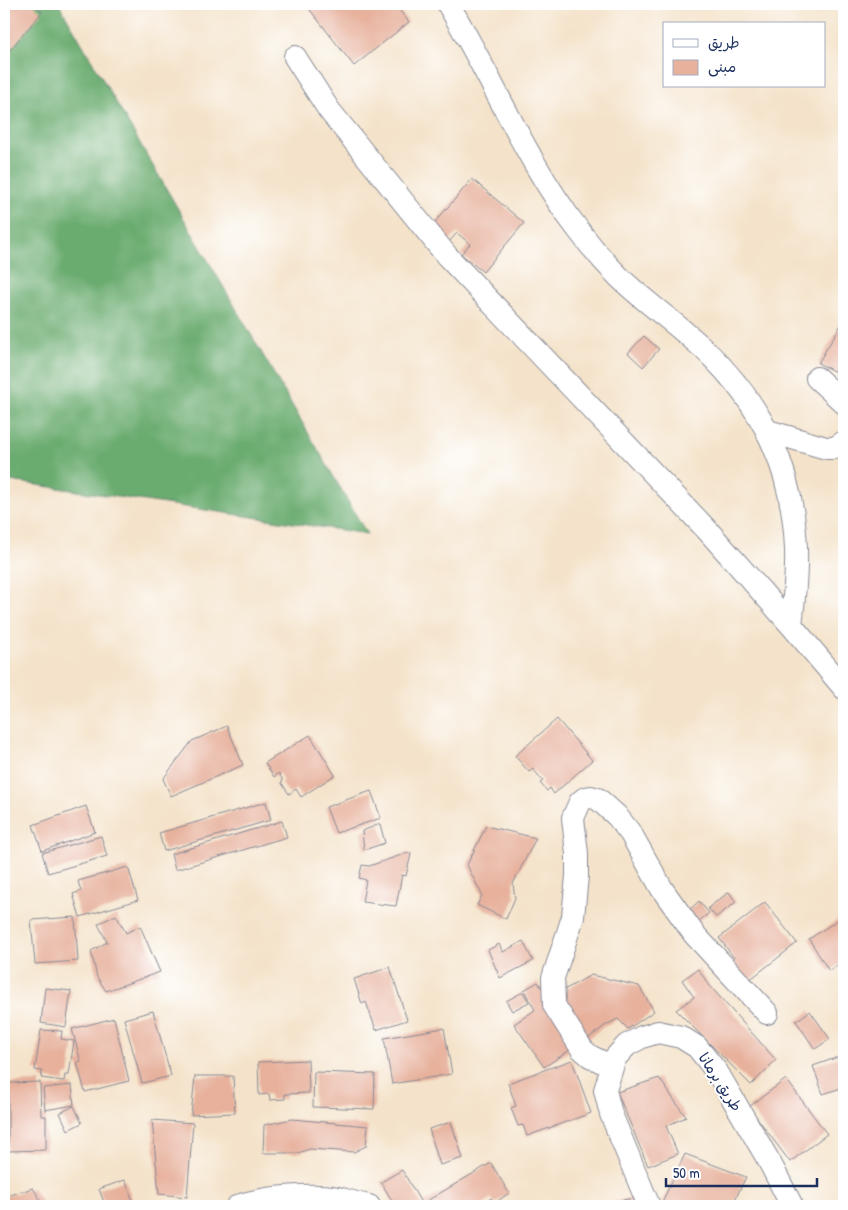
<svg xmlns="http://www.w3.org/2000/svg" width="848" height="1210" viewBox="0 0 848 1210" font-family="'Patrick Hand','Playpen Sans Arabic',sans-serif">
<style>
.forest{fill:#6aac6f;stroke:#426e66}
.building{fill:#e7b19c}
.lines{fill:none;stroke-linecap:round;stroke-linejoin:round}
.minor-casing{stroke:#888994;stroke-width:24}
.minor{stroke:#fff;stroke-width:22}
.labels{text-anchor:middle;stroke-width:4;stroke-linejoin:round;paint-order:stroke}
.street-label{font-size:15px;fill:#1b2f5e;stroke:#fff}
</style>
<rect width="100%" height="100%" fill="#fff"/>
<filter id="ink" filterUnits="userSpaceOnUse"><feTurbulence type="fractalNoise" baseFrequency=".02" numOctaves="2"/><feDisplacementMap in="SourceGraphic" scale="10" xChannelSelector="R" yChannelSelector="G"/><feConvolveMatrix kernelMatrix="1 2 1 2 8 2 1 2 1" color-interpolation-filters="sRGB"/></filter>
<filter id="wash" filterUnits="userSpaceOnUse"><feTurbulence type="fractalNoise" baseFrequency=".0096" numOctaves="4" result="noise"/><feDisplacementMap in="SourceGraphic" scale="20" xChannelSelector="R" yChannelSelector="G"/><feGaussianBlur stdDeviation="1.12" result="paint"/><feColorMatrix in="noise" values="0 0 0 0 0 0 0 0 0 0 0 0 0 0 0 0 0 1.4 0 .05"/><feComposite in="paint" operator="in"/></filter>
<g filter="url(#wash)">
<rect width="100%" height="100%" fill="#f4e3ca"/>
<path class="forest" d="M 4,4 L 59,4 L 367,534 L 4,480 Z"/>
<g id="blocks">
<path class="building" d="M 4,4 L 33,4 L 42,12 L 4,57 Z
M 310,4 L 394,4 L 409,22 L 354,66 L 307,6 Z
M 472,179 L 524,223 L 483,272 L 461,254 L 470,244 L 457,233 L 448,243 L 430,228 Z
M 844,320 L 844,372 L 841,375 L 818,363 Z
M 644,336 L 659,349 L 643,367 L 628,353 Z
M 557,719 L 592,760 L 554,794 L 550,788 L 547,791 L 540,783 L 543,781 L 533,769 L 529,772 L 515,756 Z
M 227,726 L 243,765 L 171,796 L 163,779 L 192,741 Z
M 310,735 L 335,775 L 301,797 L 296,789 L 289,794 L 281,782 L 283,781 L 279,773 L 274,777 L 265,763 Z
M 371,791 L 381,818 L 336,833 L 326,807 Z
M 266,802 L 271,820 L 164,851 L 159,833 Z
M 86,806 L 95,832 L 42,851 L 33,825 Z
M 282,821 L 287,837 L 175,870 L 171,854 Z
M 380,824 L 385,843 L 364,850 L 362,831 Z
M 486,826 L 536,838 L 513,884 L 515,898 L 506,919 L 477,905 L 482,895 L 467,865 Z
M 101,836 L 107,856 L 48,873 L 42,853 Z
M 407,853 L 411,854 L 406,876 L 402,875 L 396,906 L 362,902 L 366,880 L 359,878 L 362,865 L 369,866 Z
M 128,867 L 138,900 L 80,917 L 73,894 L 81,891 L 78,881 Z
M 729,892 L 736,902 L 716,917 L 708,908 Z
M 699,901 L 709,913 L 694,925 L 685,914 Z
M 765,902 L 797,943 L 748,981 L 733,961 L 735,959 L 719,938 Z
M 116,915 L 126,933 L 140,926 L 160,972 L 106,991 L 97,977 L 91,951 L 107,942 L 98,924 Z
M 844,916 L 844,961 L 829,971 L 809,939 Z
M 75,917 L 78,961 L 35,964 L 31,920 Z
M 523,941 L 533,961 L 500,978 L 488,950 L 499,944 L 503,952 Z
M 390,967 L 407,1020 L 376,1030 L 366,1002 L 362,1004 L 354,979 Z
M 698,969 L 710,986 L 776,1060 L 751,1085 L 676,1010 L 694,997 L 682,980 Z
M 591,975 L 639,986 L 654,1011 L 628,1029 L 618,1019 L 606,1025 L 586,1040 L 555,995 Z
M 538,982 L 578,1045 L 544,1067 L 514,1024 L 535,1010 L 524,990 Z
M 45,988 L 71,991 L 66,1027 L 41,1023 Z
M 523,992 L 529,1002 L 512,1011 L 506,1001 Z
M 153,1011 L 171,1076 L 142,1083 L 124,1019 Z
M 810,1011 L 830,1039 L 815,1049 L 796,1021 Z
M 114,1018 L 129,1081 L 85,1092 L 77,1062 L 81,1062 L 72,1029 Z
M 444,1028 L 452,1074 L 392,1084 L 384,1038 Z
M 41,1030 L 62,1031 L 61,1039 L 74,1041 L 69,1075 L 65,1075 L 64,1081 L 41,1078 L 42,1071 L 35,1070 Z
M 844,1055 L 844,1087 L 823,1094 L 813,1066 Z
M 308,1060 L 309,1093 L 285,1094 L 285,1099 L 270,1100 L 269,1094 L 259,1095 L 258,1062 Z
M 572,1060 L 591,1113 L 527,1136 L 523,1125 L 518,1126 L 511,1108 L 516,1106 L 508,1083 Z
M 314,1072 L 375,1074 L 374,1109 L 313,1107 Z
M 195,1076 L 233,1076 L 235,1113 L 191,1115 Z
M 659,1078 L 686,1117 L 666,1126 L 678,1154 L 648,1166 L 617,1092 Z
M 786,1079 L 827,1134 L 790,1162 L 749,1107 Z
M 40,1082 L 41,1116 L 46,1116 L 46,1150 L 8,1151 L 8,1083 Z
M 72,1085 L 74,1105 L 45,1110 L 43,1088 Z
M 74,1106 L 82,1123 L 68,1130 L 60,1113 Z
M 292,1119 L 368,1126 L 366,1146 L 354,1152 L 310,1149 L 298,1153 L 263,1153 L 264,1125 Z
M 152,1120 L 193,1123 L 187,1197 L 159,1194 Z
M 451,1122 L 463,1158 L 440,1165 L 429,1129 Z
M 685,1154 L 746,1177 L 732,1206 L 660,1206 Z
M 491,1163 L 509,1193 L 495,1203 L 491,1198 L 481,1206 L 427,1206 L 425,1202 Z
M 402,1170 L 423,1206 L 395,1206 L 381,1182 Z
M 125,1180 L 135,1206 L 101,1206 L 105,1205 L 99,1189 Z
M 33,1188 L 44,1206 L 7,1206 L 4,1197 Z
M 634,1198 L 635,1206 L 601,1206 L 600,1204 Z"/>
</g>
</g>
<g filter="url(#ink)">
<use href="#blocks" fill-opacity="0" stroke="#888994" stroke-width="1"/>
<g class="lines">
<defs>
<path id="minor" d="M 448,4 C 493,79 526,162 580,232 C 592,248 606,264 620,278 C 646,303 677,324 704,349 C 763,405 793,468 796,549 C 797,574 794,600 791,625
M 295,57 L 329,110 L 447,256 L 709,532 L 791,625 L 844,688
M 817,378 L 844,403
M 768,431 L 826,448 L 835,448 L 844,442
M 612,1067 L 590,1056 L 582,1049 L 554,1005 L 553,978 L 573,917 L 577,876 L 577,854 L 573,818 L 580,802 L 585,798 L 591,797 L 598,799 L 617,816 L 631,834 L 662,889 L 694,934 L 767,1013
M 238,1206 C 264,1197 311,1193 338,1198 C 349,1201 359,1204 369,1206
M 649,1206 L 611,1114 L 605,1090 L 615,1058 L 627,1045 L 642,1037 L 658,1032 L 681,1037 L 697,1047 L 717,1072 L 769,1161 L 792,1206"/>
</defs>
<use href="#minor" class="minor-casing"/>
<use href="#minor" class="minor"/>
</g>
</g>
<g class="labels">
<g class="street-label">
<text transform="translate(720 1082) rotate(57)" y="5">طريق برمانا</text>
</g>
</g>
<rect width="848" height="1210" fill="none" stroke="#fff" stroke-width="20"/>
<rect x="663" y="22" width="162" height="65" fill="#ffffff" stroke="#a4acbf"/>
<rect x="673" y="39" width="25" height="8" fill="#ffffff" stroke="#a4acbf"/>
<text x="708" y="48" font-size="15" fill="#1b2f5e">طريق</text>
<rect x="673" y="60" width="25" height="15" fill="#e7b19c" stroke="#a4acbf"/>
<text x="708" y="72" font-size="15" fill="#1b2f5e">مبنى</text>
<path d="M666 1178v8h151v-8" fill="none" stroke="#1b2f5e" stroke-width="2.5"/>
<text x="673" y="1178" font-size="15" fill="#1b2f5e" stroke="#ffffff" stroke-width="4" paint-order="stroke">50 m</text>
</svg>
